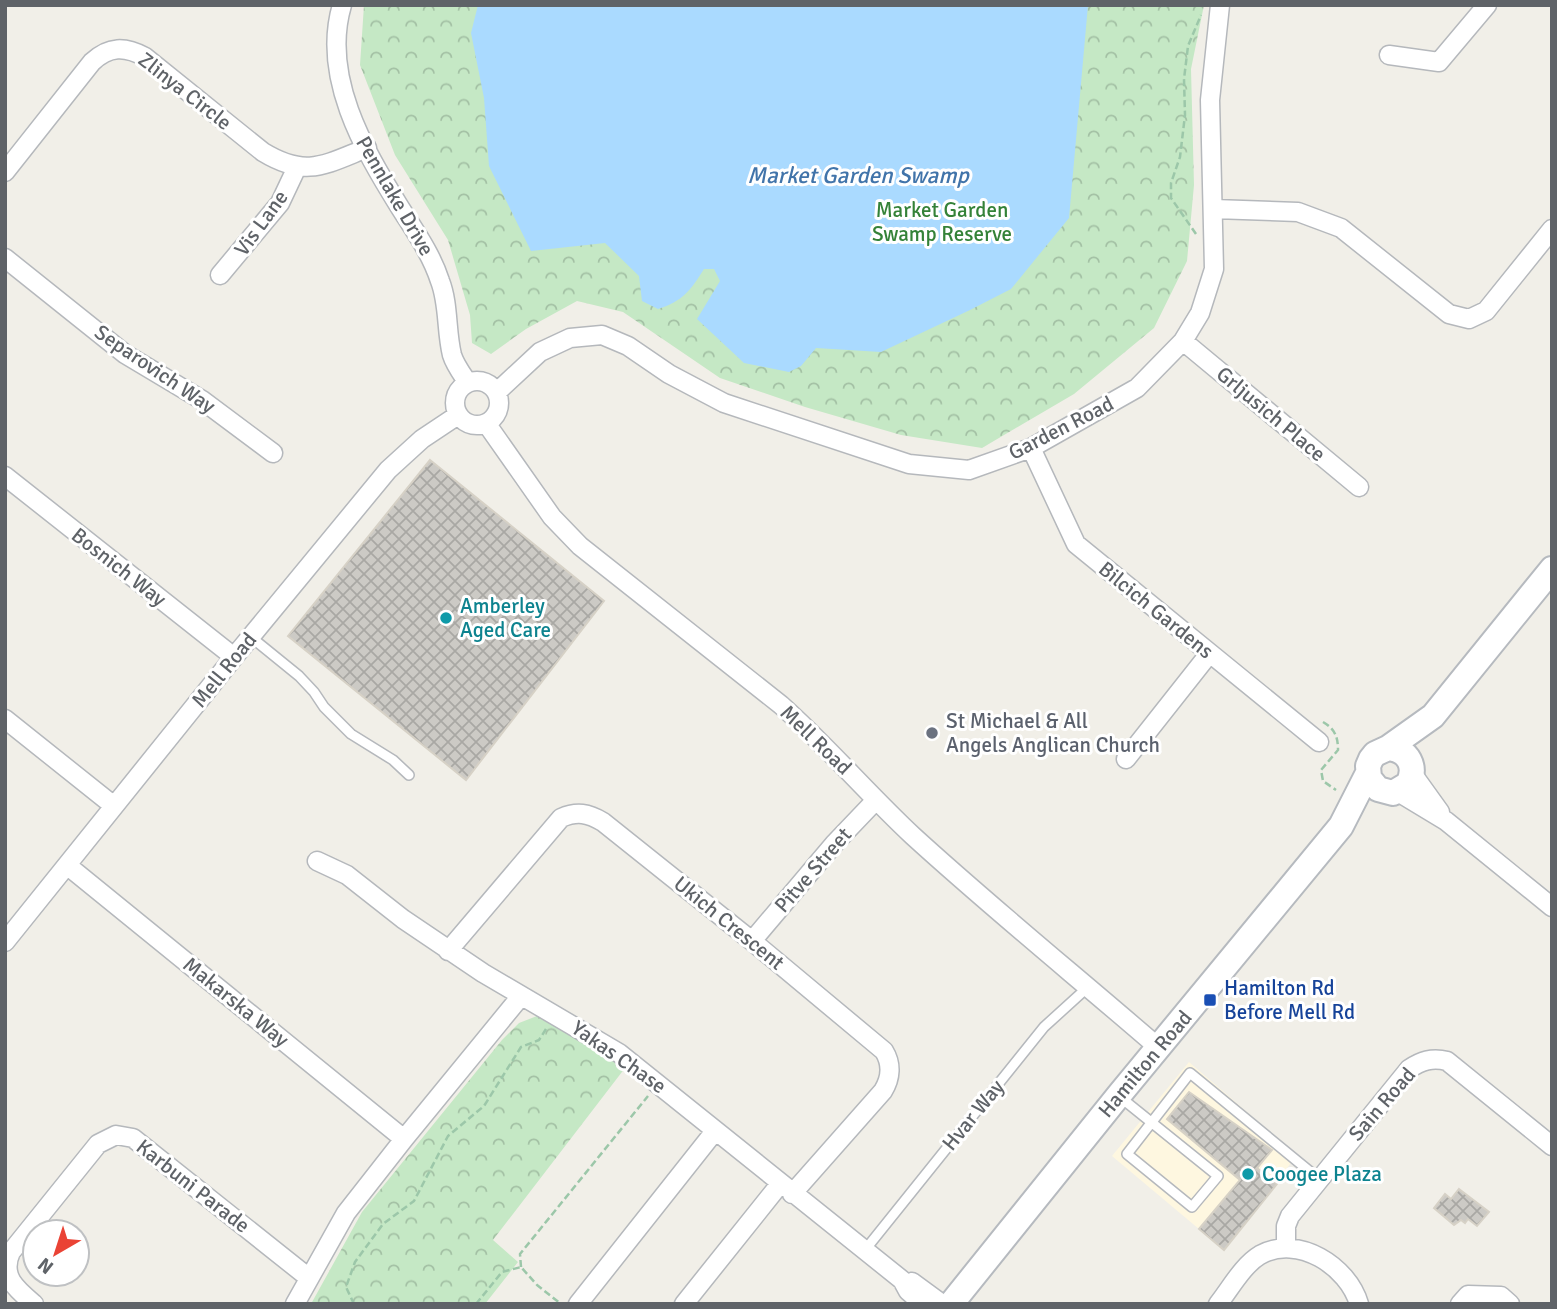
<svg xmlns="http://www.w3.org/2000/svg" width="1557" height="1309" viewBox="0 0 1557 1309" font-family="Signika,sans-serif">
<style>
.commercial{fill:#fef7e0}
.park{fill:url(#park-crowns)}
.water{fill:#aadaff}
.building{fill:url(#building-cross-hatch);stroke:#d6d1c6;stroke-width:2}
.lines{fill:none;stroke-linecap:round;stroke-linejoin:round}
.service-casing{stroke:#b5b8bc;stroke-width:12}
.minor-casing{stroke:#b5b8bc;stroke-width:21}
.secondary-casing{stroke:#b6babf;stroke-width:28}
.path{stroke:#9cc7a9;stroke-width:2.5;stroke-dasharray:7 3.5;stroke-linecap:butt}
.service{stroke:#fff;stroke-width:9}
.minor{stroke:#fff;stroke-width:18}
.secondary{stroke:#fff;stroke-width:24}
.culture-dot{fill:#0f9aa8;stroke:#fff;stroke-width:2.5}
.worship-dot{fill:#6b7280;stroke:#fff;stroke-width:2.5}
.transit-dot{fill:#1a4fb4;stroke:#fff;stroke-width:2.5}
.labels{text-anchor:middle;stroke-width:6;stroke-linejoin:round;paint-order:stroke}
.street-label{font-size:21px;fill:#5f6368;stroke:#fff}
.park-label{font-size:21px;fill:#348238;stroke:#fff}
.culture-label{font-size:21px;fill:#0d838f;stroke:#fff;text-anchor:start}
.worship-label{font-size:21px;fill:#5b616d;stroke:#fff;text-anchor:start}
.transit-label{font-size:21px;fill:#164399;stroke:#fff;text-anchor:start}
.water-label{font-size:23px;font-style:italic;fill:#4174aa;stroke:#fff}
</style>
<defs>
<pattern id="park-crowns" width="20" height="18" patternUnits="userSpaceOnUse" patternTransform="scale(1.75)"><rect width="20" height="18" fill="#c5e8c5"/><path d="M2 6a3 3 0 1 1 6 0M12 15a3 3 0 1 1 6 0" fill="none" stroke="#a3c0a4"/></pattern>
<pattern id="building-cross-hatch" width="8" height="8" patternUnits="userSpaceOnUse" patternTransform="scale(1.75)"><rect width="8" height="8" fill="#cccac5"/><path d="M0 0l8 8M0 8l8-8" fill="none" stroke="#a9a8a4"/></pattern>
</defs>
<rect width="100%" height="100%" fill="#f1efe8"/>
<path class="commercial" d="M 1189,1062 L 1297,1155 L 1224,1250 L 1112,1156 Z"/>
<path class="park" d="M 364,5 L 1204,5 L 1191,69 L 1194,185 L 1187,261 L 1154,328 L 1074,394 L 982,448 L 901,435 L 805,407 L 720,378 L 623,312 L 577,301 L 526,329 L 491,354 L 472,343 L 470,315 L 448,240 L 395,155 L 360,65 Z
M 537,1016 L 583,1039 L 625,1068 L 493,1240 L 518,1262 L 485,1304 L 311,1304 L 362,1212 L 502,1040 L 519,1023 Z"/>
<path class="water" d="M 478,5 L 1088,5 L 1069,218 L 1011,289 L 970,310 L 881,352 L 816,348 L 801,366 L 789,372 L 744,363 L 697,319 L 720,281 L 714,269 L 704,269 C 690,291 683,301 658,309 L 642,301 L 639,276 L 605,243 L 531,251 L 489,166 L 484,98 L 471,33 Z"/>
<path class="building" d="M 430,460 L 604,601 L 466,780 L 288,636 Z
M 1189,1092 L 1272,1150 L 1257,1168 L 1277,1184 L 1224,1250 L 1199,1229 L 1240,1180 L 1167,1119 Z
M 1459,1189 L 1489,1212 L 1477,1226 L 1468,1219 L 1465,1223 L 1461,1220 L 1454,1225 L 1434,1208 L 1445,1194 L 1451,1199 Z"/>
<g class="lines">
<defs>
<path id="service" d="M 251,637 L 299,676 L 314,692 L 324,707 L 351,734 L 393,760 L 409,775
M 1120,1097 L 1218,1176 L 1192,1207 L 1127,1154 L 1190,1073 L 1319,1179
M 865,1250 L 1044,1027 L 1088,987"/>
<path id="minor" d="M 342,5 C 321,76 363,148 399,206 C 414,230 431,253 440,281 C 449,304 446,331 452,355 C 455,365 462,374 468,383
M 1389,55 L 1439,62 L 1487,5
M 5,172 L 92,62 C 109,46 125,46 145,57 L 263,152 C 306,178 324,165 367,148
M 1214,209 L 1298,212 L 1341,228 L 1449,314 L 1469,319 L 1486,311 L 1552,229
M 5,258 L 125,354 L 202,400 L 273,453
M 220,275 L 280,203 L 297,167
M 1183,341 L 1359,487
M455 403a22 22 0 1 1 44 0a22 22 0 1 1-44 0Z
M 497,392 L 540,352 L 570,338 L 602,335 L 628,346 L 669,374 L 724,403 L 909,464 L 969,470 L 1031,448 L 1137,388 L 1183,341 L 1200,313 L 1214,269 L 1210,100 L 1220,5
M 486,423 L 552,517 L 580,546 L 781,705 C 827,746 868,794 913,836 C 993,909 1077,977 1159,1048
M 1031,448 L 1076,544 L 1319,742
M 5,476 L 234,657
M 5,719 L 114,806
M 1126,759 L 1209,654
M 1412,773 L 1440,812
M 1398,792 L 1446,821 L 1552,907
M 317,861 L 347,875 L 403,919 L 483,973 L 619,1053 L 902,1280 L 908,1291 L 923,1304
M 68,866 L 404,1139
M 752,941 L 834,844 L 876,800
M 5,942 L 234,657 L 388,470 L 422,439 L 458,415
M 448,951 L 561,818 C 577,811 588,813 603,822 L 752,941 L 884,1051 C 892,1064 891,1078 883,1091 L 792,1194
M 1286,1248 L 1286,1226 L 1290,1216 L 1409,1069 C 1421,1061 1432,1057 1447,1061 L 1552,1146
M 912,1282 L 942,1304
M 34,1304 C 16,1289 0,1276 11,1252 L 98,1144 L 116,1135 L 133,1138 L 309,1278
M 295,1304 L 346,1213 L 404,1139 L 521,996
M 578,1304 L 715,1131
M 684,1304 L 780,1184
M 1218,1304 C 1230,1289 1243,1265 1260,1255 C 1298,1234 1348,1266 1359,1304
M 1460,1304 L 1468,1295 L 1501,1296 L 1510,1304"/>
<path id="secondary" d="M 1388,748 C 1409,750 1417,767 1408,784 L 1393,793 L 1378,789 L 1369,778 L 1368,766 L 1371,759 L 1375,754 L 1388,748 L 1433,716 L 1552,569
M 951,1304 L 1119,1095 L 1341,826 L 1368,773"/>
</defs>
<use href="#service" class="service-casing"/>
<use href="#minor" class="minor-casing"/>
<use href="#secondary" class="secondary-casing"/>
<path class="path" d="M 1196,234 L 1171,198 L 1171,183 L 1180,157 L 1185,115 L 1184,79 L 1188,46 L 1201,15
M 1323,722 C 1335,729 1338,737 1338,750 L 1321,770 L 1323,781 L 1336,790
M 521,1267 L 520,1254 L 648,1096
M 354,1304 L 346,1287 L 355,1262 L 383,1224 L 414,1201 L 448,1136 L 484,1106 L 521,1047 L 539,1040 L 546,1029
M 476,1304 L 502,1272 L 521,1267 L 537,1285 L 561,1304"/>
<use href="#service" class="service"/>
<use href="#minor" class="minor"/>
<use href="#secondary" class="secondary"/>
</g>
<g class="culture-dot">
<circle cx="446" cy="618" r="7"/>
<circle cx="1248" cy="1174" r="7"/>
</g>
<circle class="worship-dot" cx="932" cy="733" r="7"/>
<rect class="transit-dot" x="1203" y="993" width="14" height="14" rx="3.5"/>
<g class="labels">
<g class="street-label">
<text transform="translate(185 91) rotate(38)" y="7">Zlinya Circle</text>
<text transform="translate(395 196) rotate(60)" y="7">Pennlake Drive</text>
<text transform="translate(261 223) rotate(-54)" y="7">Vis Lane</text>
<text transform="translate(155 369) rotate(34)" y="7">Separovich Way</text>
<text transform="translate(1271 414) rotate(40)" y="7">Grljusich Place</text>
<text transform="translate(1061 428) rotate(-27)" y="7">Garden Road</text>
<text transform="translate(119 567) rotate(38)" y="7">Bosnich Way</text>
<text transform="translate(1156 610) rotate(39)" y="7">Bilcich Gardens</text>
<text transform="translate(224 670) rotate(-51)" y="7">Mell Road</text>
<text transform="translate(816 740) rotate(44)" y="7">Mell Road</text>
<text transform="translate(813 870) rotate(-49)" y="7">Pitve Street</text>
<text transform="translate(729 923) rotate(39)" y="7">Ukich Crescent</text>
<text transform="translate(236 1002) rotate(39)" y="7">Makarska Way</text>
<text transform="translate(619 1057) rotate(35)" y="7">Yakas Chase</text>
<text transform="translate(1145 1064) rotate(-50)" y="7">Hamilton Road</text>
<text transform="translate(1382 1104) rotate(-49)" y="7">Sain Road</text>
<text transform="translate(973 1115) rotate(-51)" y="7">Hvar Way</text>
<text transform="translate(193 1186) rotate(38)" y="7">Karbuni Parade</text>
</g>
<g class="park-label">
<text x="942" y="217">Market Garden<tspan x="942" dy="24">Swamp Reserve</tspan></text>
</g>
<g class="culture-label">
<text x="460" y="613">Amberley<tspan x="460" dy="24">Aged Care</tspan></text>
<text x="1262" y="1181">Coogee Plaza</text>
</g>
<g class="worship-label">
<text x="946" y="728">St Michael &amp; All<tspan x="946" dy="24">Angels Anglican Church</tspan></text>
</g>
<g class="transit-label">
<text x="1224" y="995">Hamilton Rd<tspan x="1224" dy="24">Before Mell Rd</tspan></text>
</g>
<g class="water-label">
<text x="858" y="183">Market Garden Swamp</text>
</g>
</g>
<rect width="1557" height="1309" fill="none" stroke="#5f6368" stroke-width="14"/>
<g transform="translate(56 1253) rotate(219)"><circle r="33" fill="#ffffff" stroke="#bfc1c3" stroke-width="2"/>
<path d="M0-5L12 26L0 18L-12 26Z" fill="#ea4335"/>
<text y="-10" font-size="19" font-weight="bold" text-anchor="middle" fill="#5f6368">N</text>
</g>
</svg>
